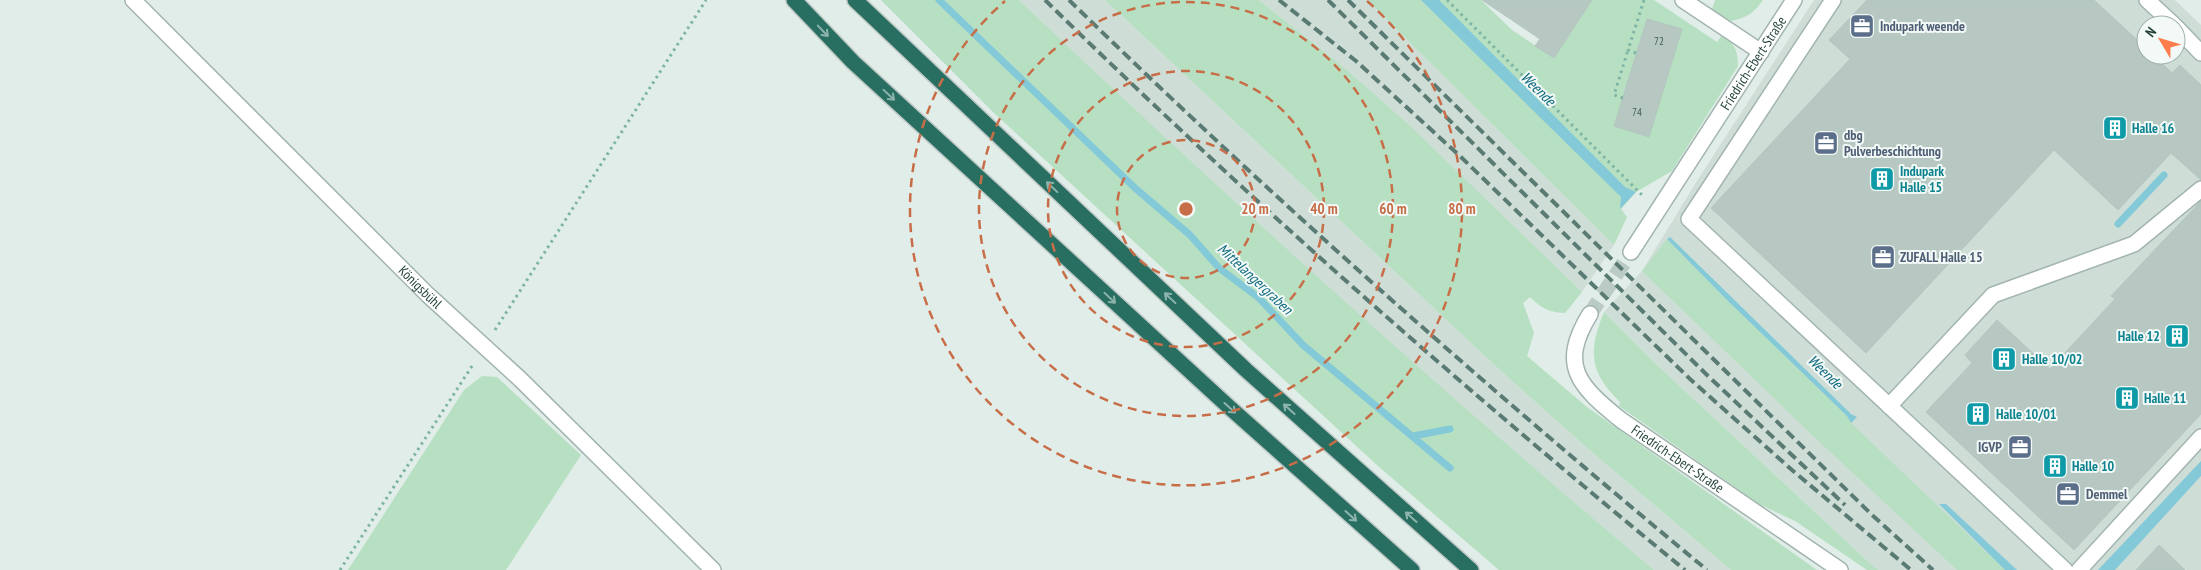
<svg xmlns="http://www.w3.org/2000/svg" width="2201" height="570" viewBox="0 0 2201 570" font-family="'PT Sans Narrow',sans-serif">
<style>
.built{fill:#cfddd7;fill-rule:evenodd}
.green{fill:#b7e0c3}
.water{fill:#83c9d8}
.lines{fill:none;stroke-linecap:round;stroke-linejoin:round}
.stream{stroke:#83c9d8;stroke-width:7}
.building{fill:#b6c8c1;stroke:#b3c7bf}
.minor-tunnel{stroke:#bacac5;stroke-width:15;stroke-dasharray:15 8;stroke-linecap:butt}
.minor-casing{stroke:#a3b5b0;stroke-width:18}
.highway-casing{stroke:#c0c9c7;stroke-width:18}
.path{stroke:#7eb4a4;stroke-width:3;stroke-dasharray:2.5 4;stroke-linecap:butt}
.minor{stroke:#fff;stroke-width:15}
.highway{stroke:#286f62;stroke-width:15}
.rail{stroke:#5a7b73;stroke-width:4;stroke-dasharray:10 5;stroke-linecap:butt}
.oneway{stroke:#8db4ac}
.ring{fill:none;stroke:#c76e48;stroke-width:2.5;stroke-dasharray:9 6}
.labels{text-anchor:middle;stroke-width:4;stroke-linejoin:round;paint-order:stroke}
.number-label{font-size:11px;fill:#45615a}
.service-label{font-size:14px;font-weight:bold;fill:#4e5e75;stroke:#f2f9f6;text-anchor:start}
.street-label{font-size:14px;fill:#1f3f38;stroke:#f2f9f6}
.culture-label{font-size:14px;font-weight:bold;fill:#0d838f;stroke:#f2f9f6;text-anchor:start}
.water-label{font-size:15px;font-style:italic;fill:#136c81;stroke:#f2f9f6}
.centre{fill:#c76e48;stroke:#f2f9f6;stroke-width:2.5}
.ring-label{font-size:15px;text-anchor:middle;font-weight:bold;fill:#c76e48;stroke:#f2f9f6;stroke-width:4;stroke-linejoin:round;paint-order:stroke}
</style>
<rect width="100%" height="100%" fill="#e1ede8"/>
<path class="built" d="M 1019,0 L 1105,0 L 1502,372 L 1586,447 L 1731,570 L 1654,570 L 1502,442 L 1344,303 L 1131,107 Z
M 1259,0 L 1367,0 L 1614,245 L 1582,292 L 1342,66 Z
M 1814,0 L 2175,0 L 2201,25 L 2201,570 L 1879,570 L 1874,567 L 1657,365 L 1604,312 L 1642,271 L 1695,184 ZM 2146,25 L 2176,25 L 2176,55 L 2146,55 Z"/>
<path class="green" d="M 881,0 L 1019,0 C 1225,196 1436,387 1654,570 L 1499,570 L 1378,466 L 993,112 Z
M 1105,0 L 1259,0 L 1342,66 L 1408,124 L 1582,292 L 1565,313 C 1550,313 1541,308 1530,297 L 1523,303 L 1534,333 L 1527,356 L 1587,407 L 1817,570 L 1731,570 L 1586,447 L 1502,372 Z
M 1367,0 L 1481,0 L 1512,30 L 1554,58 L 1592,0 L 1654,0 L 1717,42 L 1722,35 C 1735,44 1738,51 1738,66 L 1672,171 L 1636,192 L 1621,209 L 1627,217 L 1614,245 Z
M 1715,0 L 1763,0 C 1753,14 1746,18 1730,21 L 1712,9 Z
M 1667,239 L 1729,302 L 1847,416 L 1851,423 L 2005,570 L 1957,570 L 1811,434 L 1642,271 Z
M 1604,312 L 1657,365 L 1874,567 L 1879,570 L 1867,570 L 1795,521 L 1759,504 L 1619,406 L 1620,402 C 1589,372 1588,351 1604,312 Z
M 482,376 L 497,377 L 581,455 L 506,570 L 348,570 L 464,390 Z"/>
<path class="water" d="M 1421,0 L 1439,0 L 1625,187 L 1636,192 L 1620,209 L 1621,197 Z
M 1670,237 L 1851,414 L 1857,417 L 1851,423 L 1847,416 L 1729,302 L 1667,239 Z
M 2201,461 L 2201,476 L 2115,570 L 2098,570 Z
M 1939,504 L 1946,504 L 2017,570 L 2005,570 Z"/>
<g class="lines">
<path class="stream" d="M 939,0 L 1135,188 L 1190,235 L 1219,268 L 1259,298 L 1303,345 L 1450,468
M 2118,224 L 2164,175
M 1413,436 L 1450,429"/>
</g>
<path class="building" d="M 1482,0 L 1592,0 L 1554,58 L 1535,46 L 1540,39 Z
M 1867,0 L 2094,0 L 2146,48 L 2146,55 L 2153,55 L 2172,73 L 2180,65 L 2201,85 L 2201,180 L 2171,153 L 2118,210 L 2054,150 L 1866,353 L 1711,208 L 1850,59 L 1829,40 Z
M 1647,19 L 1682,29 L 1649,137 L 1614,126 Z
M 2201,201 L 2201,414 L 2074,550 L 1926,412 L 1972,363 L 1965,355 L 1997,320 L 2050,369 L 2115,299 L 2111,296 Z
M 2159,545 L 2185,570 L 2136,570 Z"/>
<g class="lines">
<path class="minor-tunnel" d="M 1590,314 L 1631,252"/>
<defs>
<g id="minor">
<path id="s1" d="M 133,0 L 428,295 L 520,379 L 713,570"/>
<path d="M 1683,0 L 1761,52"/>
<path d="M 1833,0 L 1689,219 L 2065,570"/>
<path d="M 2147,0 L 2174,25"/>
<path d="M 2176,27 L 2201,53"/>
<path id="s2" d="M 1631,252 L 1794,0"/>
<path id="s3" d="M 1590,314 C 1558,366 1579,386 1621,420 L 1840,570"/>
<path d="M 1889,406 L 1993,295 L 2134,244 L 2201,189"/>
<path d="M 2079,570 L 2201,437"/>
</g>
<path id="highway" d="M 794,0 L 853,62 L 1229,407 L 1412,570
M 855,0 L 1246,370 L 1471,570"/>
</defs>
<use href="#minor" class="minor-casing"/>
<use href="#highway" class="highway-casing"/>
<path class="path" d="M 1447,0 L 1644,197
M 1636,53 L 1628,50 L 1644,0
M 1623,98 L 1614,95 L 1628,50
M 495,330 L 706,0
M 340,570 L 474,363"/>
<use href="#minor" class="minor"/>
<use href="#highway" class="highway"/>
<path class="rail" d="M 1045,0 C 1249,200 1464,389 1685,570
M 1069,0 C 1273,199 1487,388 1707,570
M 1279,0 L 1356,61 L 1462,158 L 1690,379 L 1792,470 L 1911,570
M 1328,0 L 1707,375 L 1845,505
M 1348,0 L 1871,514 L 1933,570"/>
</g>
<defs><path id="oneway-shaft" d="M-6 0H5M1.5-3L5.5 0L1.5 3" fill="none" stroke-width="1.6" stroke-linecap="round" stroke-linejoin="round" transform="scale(1.25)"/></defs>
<g class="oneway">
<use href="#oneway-shaft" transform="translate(823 31) rotate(46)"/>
<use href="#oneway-shaft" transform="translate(889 95) rotate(43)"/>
<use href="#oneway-shaft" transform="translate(1052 187) rotate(-137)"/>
<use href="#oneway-shaft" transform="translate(1110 298) rotate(43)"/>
<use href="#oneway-shaft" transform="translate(1170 298) rotate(-137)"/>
<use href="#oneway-shaft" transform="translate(1230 408) rotate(42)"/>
<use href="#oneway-shaft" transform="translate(1289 409) rotate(-138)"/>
<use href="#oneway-shaft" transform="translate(1351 516) rotate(42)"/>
<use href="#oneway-shaft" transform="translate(1411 517) rotate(-138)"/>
</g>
<g class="ring">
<circle cx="1186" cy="209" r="69"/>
<circle cx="1186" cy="209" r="138"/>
<circle cx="1186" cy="209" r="207"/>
<path d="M1367 1A276 276 0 1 1 1005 1"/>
</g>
<defs>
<symbol id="office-square" viewBox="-11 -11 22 22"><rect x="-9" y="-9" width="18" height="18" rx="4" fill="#5c6f8a" stroke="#f2f9f6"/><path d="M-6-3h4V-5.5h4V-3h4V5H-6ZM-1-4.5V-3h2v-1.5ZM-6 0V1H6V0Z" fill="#fff"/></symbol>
<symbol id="building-square" viewBox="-11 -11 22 22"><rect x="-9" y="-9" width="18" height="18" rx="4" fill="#0f9aa8" stroke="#f2f9f6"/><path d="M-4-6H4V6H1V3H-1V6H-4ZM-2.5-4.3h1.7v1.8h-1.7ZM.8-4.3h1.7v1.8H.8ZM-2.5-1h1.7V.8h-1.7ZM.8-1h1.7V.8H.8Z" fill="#fff"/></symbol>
</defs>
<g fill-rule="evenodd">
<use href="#office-square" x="1848" y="12" width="28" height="28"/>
<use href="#building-square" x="2101" y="114" width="28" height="28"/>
<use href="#office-square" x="1812" y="129" width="28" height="28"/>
<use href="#building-square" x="1868" y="165" width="28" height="28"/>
<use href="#office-square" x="1869" y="243" width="28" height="28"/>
<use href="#building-square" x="2163" y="322" width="28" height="28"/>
<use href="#building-square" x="1990" y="345" width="28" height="28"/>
<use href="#building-square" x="2113" y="384" width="28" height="28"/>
<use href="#building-square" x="1964" y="400" width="28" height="28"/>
<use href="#office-square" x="2006" y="433" width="28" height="28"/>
<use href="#building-square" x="2041" y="452" width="28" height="28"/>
<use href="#office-square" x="2054" y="480" width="28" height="28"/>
</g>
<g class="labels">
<g class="number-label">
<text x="1659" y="45">72</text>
<text x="1637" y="116">74</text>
</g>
<g class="service-label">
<text x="1880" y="31">Indupark weende</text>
<text x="1844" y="140">dbg<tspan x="1844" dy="16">Pulverbeschichtung</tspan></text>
<text x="1900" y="262">ZUFALL Halle 15</text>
<text x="2002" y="452" text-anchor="end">IGVP</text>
<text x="2086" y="499">Demmel</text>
</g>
<g class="street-label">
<text dy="5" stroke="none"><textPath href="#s2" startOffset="225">Friedrich-Ebert-Straße</textPath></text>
<text dy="5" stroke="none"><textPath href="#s1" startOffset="406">Königsbühl</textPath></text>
<text dy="5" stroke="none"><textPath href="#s3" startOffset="196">Friedrich-Ebert-Straße</textPath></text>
</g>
<g class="culture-label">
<text x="2132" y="133">Halle 16</text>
<text x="1900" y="176">Indupark<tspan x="1900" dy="16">Halle 15</tspan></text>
<text x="2160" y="341" text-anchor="end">Halle 12</text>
<text x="2022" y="364">Halle 10/02</text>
<text x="2144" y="403">Halle 11</text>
<text x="1996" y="419">Halle 10/01</text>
<text x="2072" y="471">Halle 10</text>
</g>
<g class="water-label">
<text transform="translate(1538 89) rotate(44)" y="5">Weende</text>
<text transform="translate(1255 279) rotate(43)" y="5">Mittelangergraben</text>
<text transform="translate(1825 372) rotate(44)" y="5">Weende</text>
</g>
</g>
<circle cx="1186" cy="209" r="8" class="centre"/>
<g class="ring-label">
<text x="1255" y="214">20 m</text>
<text x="1324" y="214">40 m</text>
<text x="1393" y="214">60 m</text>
<text x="1462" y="214">80 m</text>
</g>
<g transform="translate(2161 40) rotate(308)"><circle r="24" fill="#f2f9f6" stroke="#9eafaa"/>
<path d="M0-4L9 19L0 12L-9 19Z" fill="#ff7d4d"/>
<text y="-8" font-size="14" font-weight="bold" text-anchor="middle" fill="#1f3f38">N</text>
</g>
</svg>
